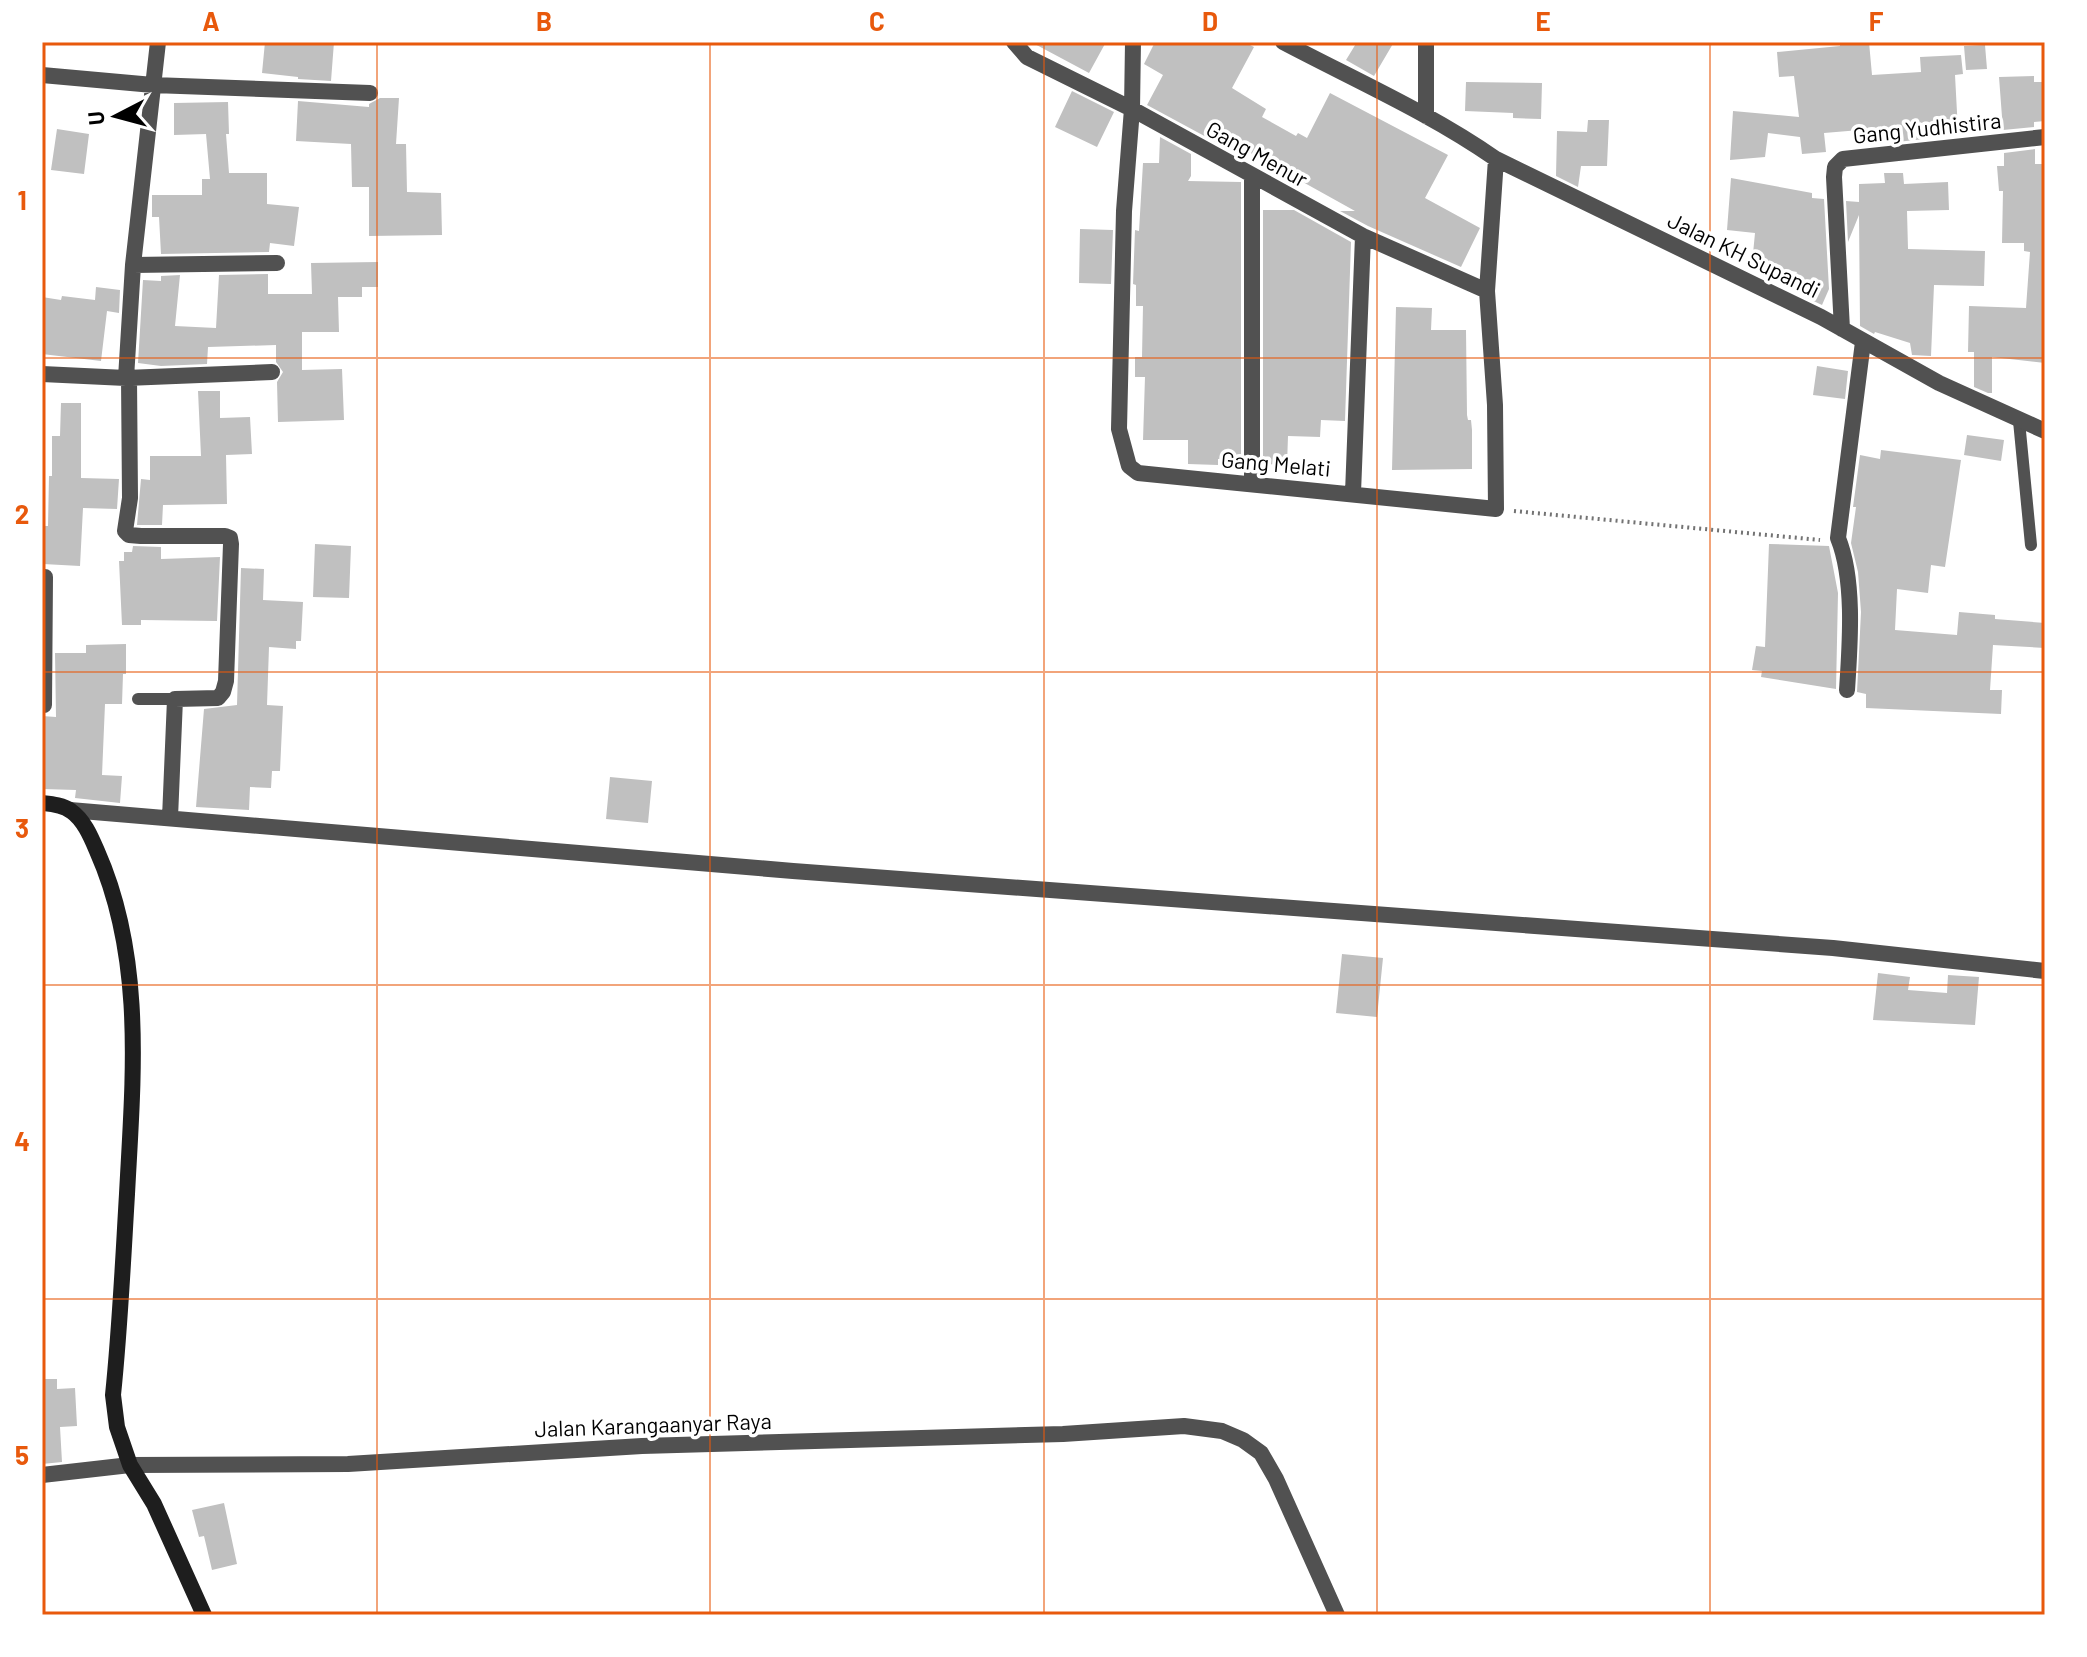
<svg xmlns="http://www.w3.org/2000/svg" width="2087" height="1657" viewBox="0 0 2087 1657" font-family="Barlow,sans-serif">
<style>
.building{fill:#c0c0c0}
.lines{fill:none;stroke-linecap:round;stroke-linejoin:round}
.path{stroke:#737373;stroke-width:4;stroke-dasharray:2 4;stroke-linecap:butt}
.service{stroke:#515151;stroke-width:12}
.minor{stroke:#515151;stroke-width:16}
.secondary{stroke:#1e1e1e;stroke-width:16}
.grid{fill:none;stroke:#e8590c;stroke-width:2;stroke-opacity:0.55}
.labels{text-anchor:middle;stroke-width:7;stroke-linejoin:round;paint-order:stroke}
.street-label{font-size:22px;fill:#000;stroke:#fff}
.neatline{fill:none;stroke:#e8590c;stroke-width:3}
.grid-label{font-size:26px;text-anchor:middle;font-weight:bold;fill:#e8590c}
</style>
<rect width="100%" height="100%" fill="#fff"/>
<path class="building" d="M 265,42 L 334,42 L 331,81 L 298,79 L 298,77 L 262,73 Z
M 1031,42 L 1106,42 L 1089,73 Z
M 1155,42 L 1244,42 L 1254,47 L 1232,88 L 1266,109 L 1262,117 L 1296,136 L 1298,133 L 1307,138 L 1330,93 L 1448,155 L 1425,198 L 1480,228 L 1461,267 L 1368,226 L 1340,211 L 1355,211 L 1247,151 L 1247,159 L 1147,105 L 1163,75 L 1144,64 Z
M 1357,42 L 1394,42 L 1374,76 L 1346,60 Z
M 1840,42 L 1869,42 L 1872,75 L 1921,72 L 1920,57 L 1961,55 L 1963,74 L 1955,75 L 1958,131 L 1923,134 L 1924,139 L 1897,142 L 1896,127 L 1824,133 L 1826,152 L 1802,154 L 1800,137 L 1768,133 L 1765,157 L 1730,160 L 1733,111 L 1799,117 L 1794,76 L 1779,77 L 1777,52 L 1840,46 Z
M 1985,45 L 1987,69 L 1966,70 L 1964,46 Z
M 2034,76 L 2034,82 L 2045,82 L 2045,121 L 2034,122 L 2034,127 L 2003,130 L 1999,77 Z
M 1466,82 L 1542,83 L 1541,119 L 1513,118 L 1513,113 L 1465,111 Z
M 1072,91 L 1114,112 L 1097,147 L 1055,127 Z
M 380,98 L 399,98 L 396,144 L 406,144 L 407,192 L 441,193 L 442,235 L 369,236 L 369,187 L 352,187 L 351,144 L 296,141 L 298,101 L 369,107 L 369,104 Z
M 228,102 L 229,134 L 226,134 L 229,173 L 267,173 L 267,204 L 299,207 L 294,246 L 270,243 L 269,252 L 161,254 L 159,217 L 152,217 L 152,195 L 202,195 L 202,179 L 210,179 L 206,134 L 174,135 L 174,103 Z
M 1588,120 L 1609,120 L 1607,166 L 1581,166 L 1578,187 L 1556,176 L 1557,131 L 1587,132 Z
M 57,129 L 89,134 L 84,174 L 51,170 Z
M 1160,137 L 1191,154 L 1191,176 L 1188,181 L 1241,182 L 1241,460 L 1218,459 L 1218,465 L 1188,464 L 1188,440 L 1143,440 L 1145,377 L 1135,377 L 1135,357 L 1142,357 L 1143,306 L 1136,306 L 1136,285 L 1133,284 L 1135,230 L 1139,231 L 1143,163 L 1159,163 Z
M 2035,149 L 2035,164 L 2045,164 L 2045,363 L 1992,357 L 1992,393 L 1988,393 L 1974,387 L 1974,352 L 1968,352 L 1969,306 L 2026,308 L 2030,252 L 2024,251 L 2024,243 L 2002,243 L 2003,191 L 1999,191 L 1997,166 L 2004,166 L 2004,153 Z
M 1884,173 L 1903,173 L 1904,184 L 1948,182 L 1949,210 L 1907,211 L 1908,249 L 1985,251 L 1984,286 L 1934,285 L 1931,356 L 1912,355 L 1910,343 L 1875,332 L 1874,334 L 1860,326 L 1859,215 L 1848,242 L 1846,201 L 1859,202 L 1859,184 L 1885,183 Z
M 1731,178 L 1812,193 L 1812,198 L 1824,199 L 1829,289 L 1822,305 L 1803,296 L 1808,285 L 1794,279 L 1797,272 L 1752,264 L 1755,233 L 1727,230 Z
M 1263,210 L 1294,210 L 1351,242 L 1345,421 L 1321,420 L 1320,437 L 1288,436 L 1287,465 L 1263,464 Z
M 1080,229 L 1113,230 L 1111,284 L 1079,283 Z
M 378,262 L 378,287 L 362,287 L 362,297 L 338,297 L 339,332 L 302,332 L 302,370 L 342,369 L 344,420 L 278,422 L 277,382 L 283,372 L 276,362 L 276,345 L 208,347 L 207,364 L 161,366 L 138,363 L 143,280 L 161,281 L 161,276 L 180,275 L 175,326 L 216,328 L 219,275 L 268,274 L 268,294 L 312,294 L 311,263 Z
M 96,287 L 120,290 L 119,313 L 107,311 L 101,361 L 42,354 L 42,297 L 61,300 L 62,296 L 95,300 Z
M 1396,307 L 1432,308 L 1431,330 L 1466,330 L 1467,415 L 1468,420 L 1471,420 L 1472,430 L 1472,469 L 1392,470 Z
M 1817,366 L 1848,371 L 1845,399 L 1813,395 Z
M 198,391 L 220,391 L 220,418 L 250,417 L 252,454 L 226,455 L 227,504 L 163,505 L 162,525 L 137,525 L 141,479 L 150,480 L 150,456 L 201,456 Z
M 61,403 L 81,403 L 81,478 L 119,479 L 117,509 L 83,508 L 80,566 L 43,564 L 44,526 L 48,526 L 49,476 L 52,476 L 52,436 L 60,436 Z
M 1967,435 L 2004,440 L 2001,461 L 1964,455 Z
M 1881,450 L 1961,460 L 1945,567 L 1931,565 L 1928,593 L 1897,589 L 1895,630 L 1957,635 L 1959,612 L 1995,615 L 1995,619 L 2045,623 L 2045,648 L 1993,645 L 1990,690 L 2002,690 L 2001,714 L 1866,708 L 1866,694 L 1857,692 L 1861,612 L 1858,572 L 1851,543 L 1856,507 L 1853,507 L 1860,455 L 1880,459 Z
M 315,544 L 351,546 L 349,598 L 313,597 Z
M 1769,544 L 1829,546 L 1838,593 L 1836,689 L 1761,677 L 1762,671 L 1752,670 L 1756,646 L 1765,647 Z
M 133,546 L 161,547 L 161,559 L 220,557 L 217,621 L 141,620 L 141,625 L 122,625 L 119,561 L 124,561 L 124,552 L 132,552 Z
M 241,568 L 264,569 L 263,600 L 303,602 L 301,641 L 296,641 L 296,649 L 269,647 L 267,705 L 283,706 L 280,771 L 272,771 L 271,788 L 250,787 L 249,810 L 196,807 L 204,709 L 237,705 Z
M 126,644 L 126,674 L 123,674 L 122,704 L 105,704 L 102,775 L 122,776 L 120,803 L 75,798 L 76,790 L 42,789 L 42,716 L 56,717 L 55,653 L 86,653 L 86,645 Z
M 610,777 L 652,781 L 648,823 L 606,819 Z
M 1342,954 L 1383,958 L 1377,1017 L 1336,1013 Z
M 1878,973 L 1910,977 L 1908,990 L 1947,993 L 1948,975 L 1979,977 L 1975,1025 L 1873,1020 Z
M 42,1379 L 57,1379 L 57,1389 L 75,1388 L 77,1426 L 60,1427 L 62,1462 L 42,1464 Z
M 224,1503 L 237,1564 L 212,1570 L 204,1536 L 199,1537 L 192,1510 Z"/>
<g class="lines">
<path class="path" d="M 1514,511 L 1820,540"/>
<path class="service" d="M 2019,421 L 2031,545
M 138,699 L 175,699"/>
<path class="minor" d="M 1014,42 L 1027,57 L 1132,109 L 1363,236 L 1487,291
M 1133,42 L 1132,109 L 1124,211 L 1119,429 L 1129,466 L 1138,473 L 1496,509 L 1495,405 L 1487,291 L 1496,159
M 1283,42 C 1355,80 1430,113 1496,159 L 1821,317 L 1939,383 L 2045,431
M 42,75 L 153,85 L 370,93
M 1426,116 L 1426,42
M 1252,178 L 1252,483
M 133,265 L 277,263
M 1842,329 L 1834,177 L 1835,167 L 1843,159 L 2045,137
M 42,374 L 126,378 L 272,372
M 126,378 L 133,265 L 158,42
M 129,378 L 130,498 L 125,531 L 129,535 L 141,536 L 225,536 L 230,538 L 231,544 L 226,681 L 223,692 L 218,698 L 175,699 L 170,818
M 1353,493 L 1363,236
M 42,577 L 45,577 L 44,705
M 1847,690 C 1850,644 1855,580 1838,538 L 1863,342
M 70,810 L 793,871 L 1833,948 L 2045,971
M 42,1475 L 130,1465 L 348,1464 L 642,1446 L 1063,1434 L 1184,1426 L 1222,1431 L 1243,1440 L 1261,1453 L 1276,1479 L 1337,1615"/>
<path class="secondary" d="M 42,803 C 51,804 63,805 71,811 C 84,820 91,837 97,851 C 145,959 133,1079 127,1194 C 123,1261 120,1328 113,1395 L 117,1427 L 130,1465 L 154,1504 L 204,1615"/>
</g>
<path class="grid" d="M 377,42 L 377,1615M 710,42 L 710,1615M 1044,42 L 1044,1615M 1377,42 L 1377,1615M 1710,42 L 1710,1615M 42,358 L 2045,358M 42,672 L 2045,672M 42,985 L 2045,985M 42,1299 L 2045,1299"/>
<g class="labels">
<g class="street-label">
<text transform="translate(1927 128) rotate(-6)" y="8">Gang Yudhistira</text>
<text transform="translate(1257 154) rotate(29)" y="8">Gang Menur</text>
<text transform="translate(1744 255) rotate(26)" y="8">Jalan KH Supandi</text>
<text transform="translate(1276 464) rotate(5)" y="8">Gang Melati</text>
<text transform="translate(653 1425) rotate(-2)" y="8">Jalan Karangaanyar Raya</text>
</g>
</g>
<rect width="2087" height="1657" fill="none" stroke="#ffffff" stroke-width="88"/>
<g transform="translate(116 116) rotate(264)" stroke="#ffffff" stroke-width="6" paint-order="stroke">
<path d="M0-6L14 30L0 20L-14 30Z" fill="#000000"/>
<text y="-12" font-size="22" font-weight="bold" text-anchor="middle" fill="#000000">U</text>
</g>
<rect x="44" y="44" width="1999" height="1569" class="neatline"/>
<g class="grid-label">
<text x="211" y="31">A</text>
<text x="544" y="31">B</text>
<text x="877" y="31">C</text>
<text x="1210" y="31">D</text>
<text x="1543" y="31">E</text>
<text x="1876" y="31">F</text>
<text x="22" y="210">1</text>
<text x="22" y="524">2</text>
<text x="22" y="838">3</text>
<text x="22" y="1151">4</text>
<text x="22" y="1465">5</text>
</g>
</svg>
